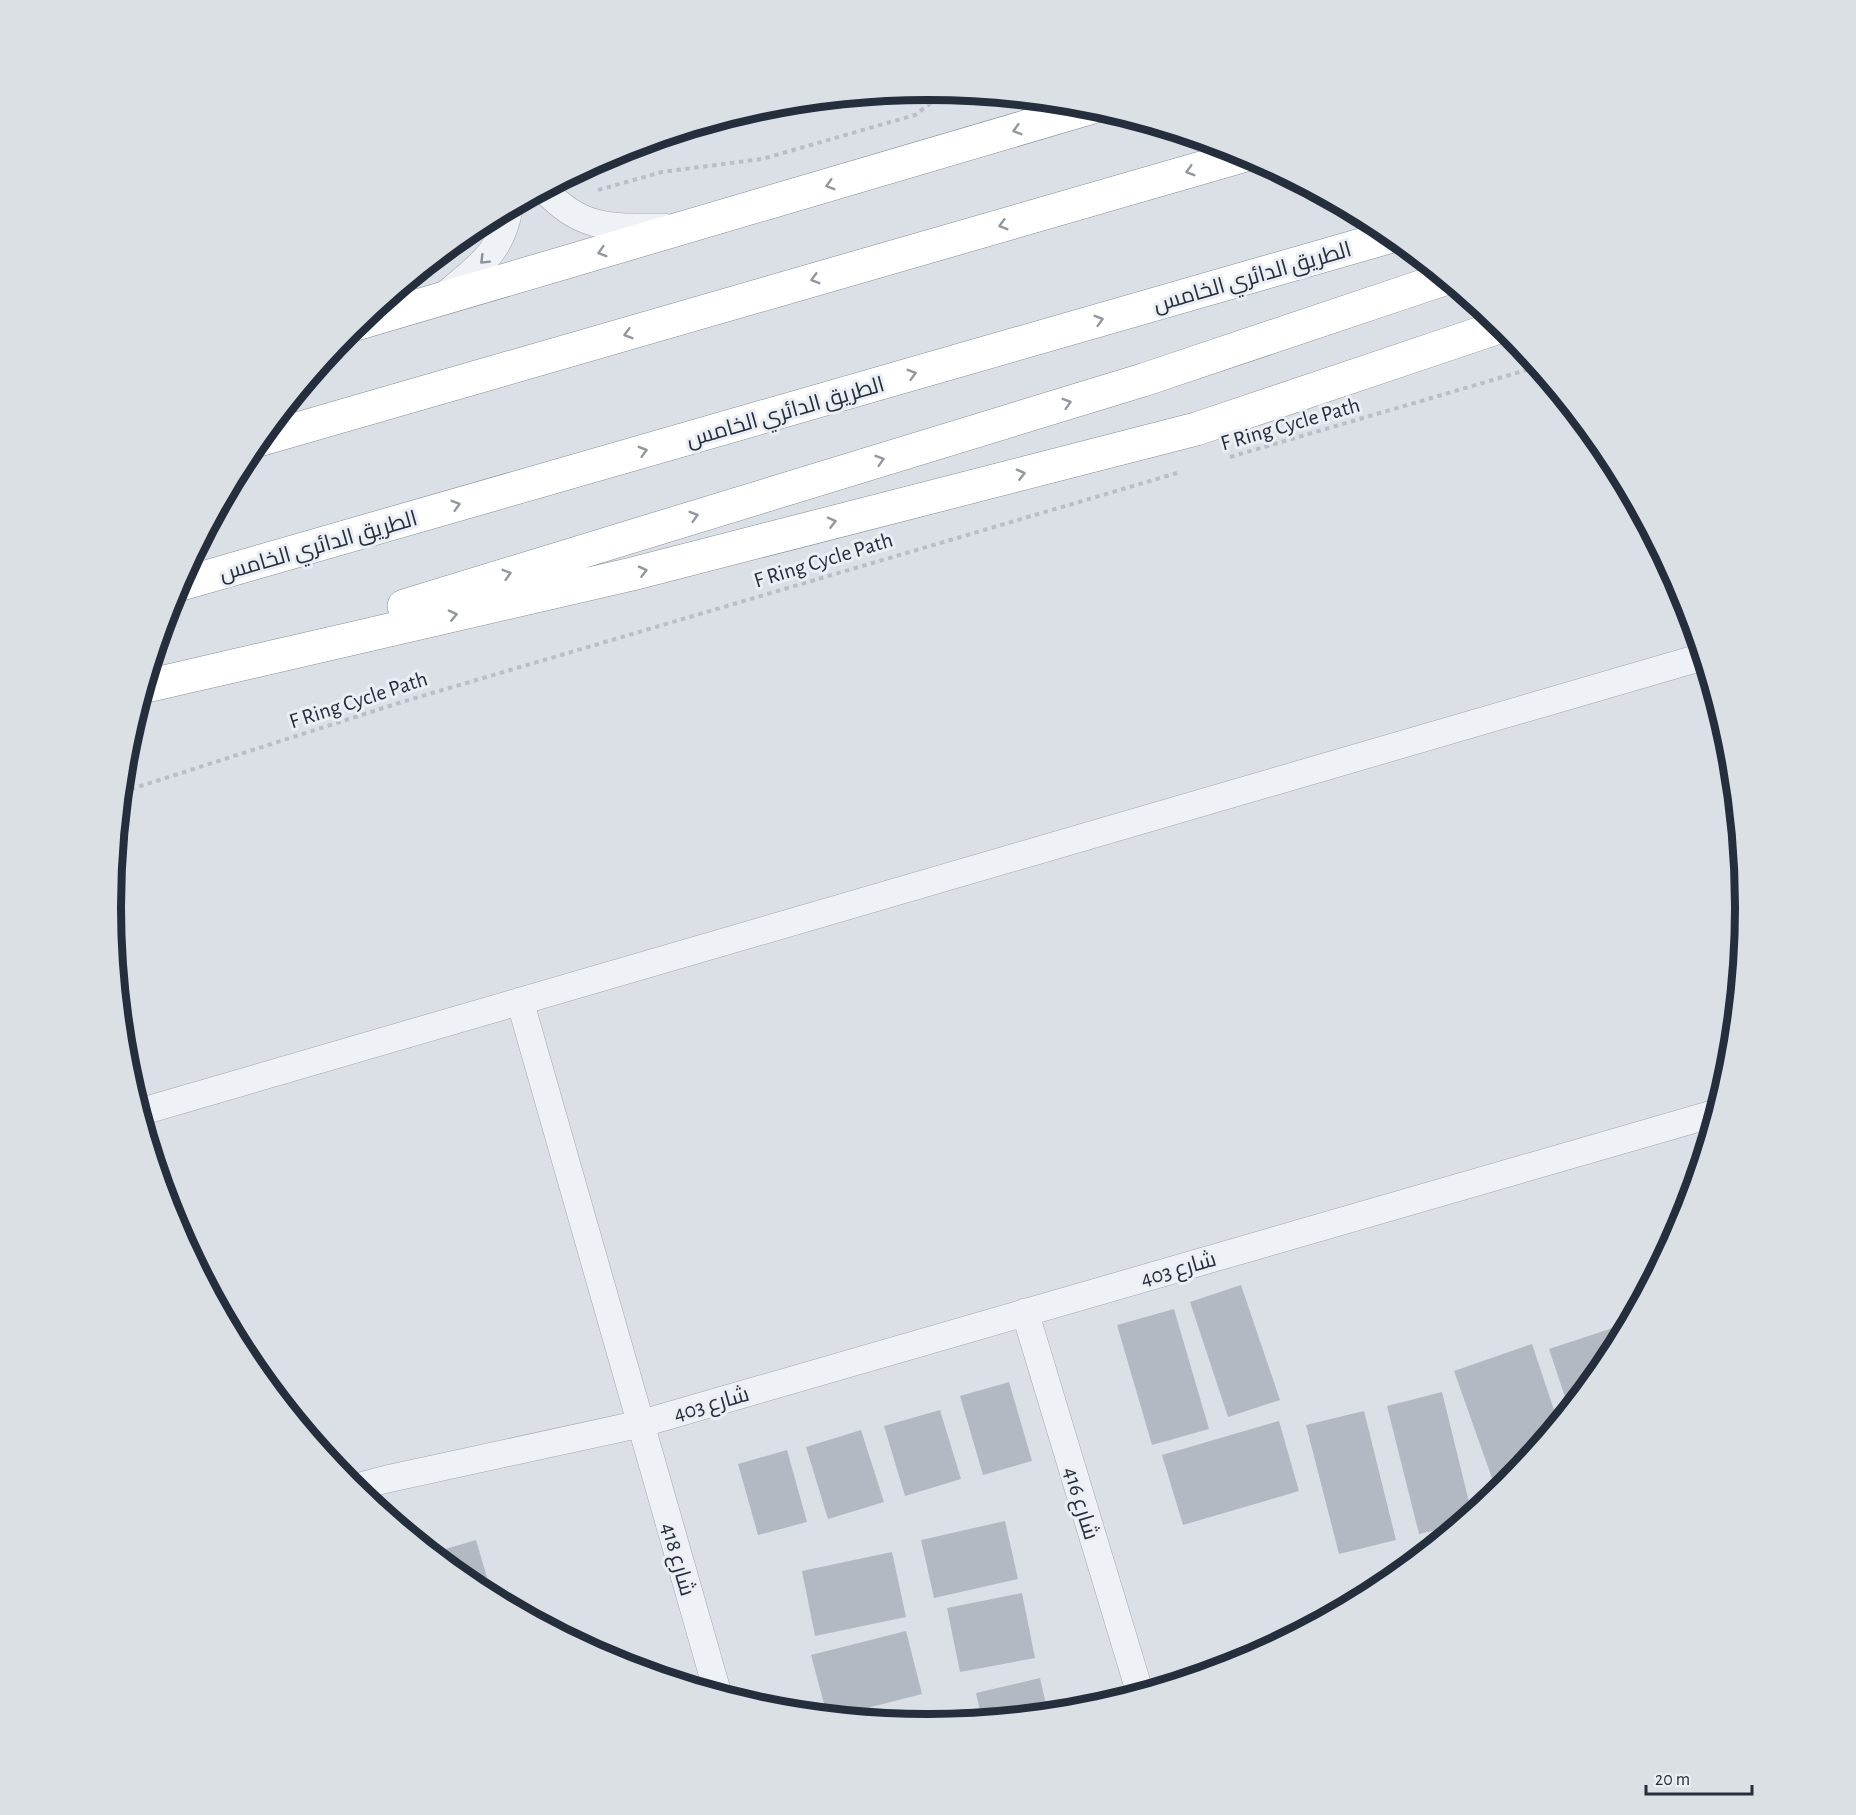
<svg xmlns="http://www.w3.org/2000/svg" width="1856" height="1815" viewBox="0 0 1856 1815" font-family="'Alegreya Sans',Cairo,sans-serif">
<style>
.building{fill:#b3b9c3}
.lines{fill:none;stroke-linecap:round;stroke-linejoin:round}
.street-casing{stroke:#a1a7b0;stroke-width:28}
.highway-casing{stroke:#828e9d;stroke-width:34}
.path{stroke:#babec5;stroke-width:4;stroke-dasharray:4.5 4.5;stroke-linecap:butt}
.street{stroke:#eef1f5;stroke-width:27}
.highway{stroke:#fff;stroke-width:33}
.oneway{stroke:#92969e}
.oneway2{stroke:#8a9099}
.labels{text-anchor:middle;stroke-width:6;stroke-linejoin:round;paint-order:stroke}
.street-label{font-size:22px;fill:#252e3d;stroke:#ebeff4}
.rim{fill:none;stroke:#252e3d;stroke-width:8}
</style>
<rect width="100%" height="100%" fill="#dbe0e6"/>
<path class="building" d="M 1241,1285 L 1280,1400 L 1228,1417 L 1190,1302 Z
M 1174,1309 L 1209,1429 L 1152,1445 L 1117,1325 Z
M 1622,1325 L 1624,1331 L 1608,1362 L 1569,1409 L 1549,1349 Z
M 1532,1344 L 1558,1422 L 1517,1473 L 1493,1481 L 1454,1371 Z
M 1009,1382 L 1032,1461 L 983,1475 L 960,1396 Z
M 1442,1392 L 1472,1514 L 1459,1525 L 1419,1534 L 1387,1406 Z
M 940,1410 L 961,1479 L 905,1496 L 884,1426 Z
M 1364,1411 L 1396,1540 L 1339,1554 L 1306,1425 Z
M 1279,1421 L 1299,1491 L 1183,1525 L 1162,1455 Z
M 861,1430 L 884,1502 L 828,1519 L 806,1447 Z
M 787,1450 L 807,1522 L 758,1535 L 738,1464 Z
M 1005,1521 L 1018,1579 L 934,1598 L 921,1540 Z
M 476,1540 L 493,1598 L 474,1587 L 432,1553 Z
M 892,1552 L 906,1617 L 815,1636 L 802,1571 Z
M 1022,1593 L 1035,1658 L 960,1672 L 947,1608 Z
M 906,1631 L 922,1694 L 836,1716 L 827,1715 L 811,1655 Z
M 1040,1678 L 1048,1713 L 982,1720 L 976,1693 Z
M 932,1713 L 935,1724 L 896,1722 L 896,1721 Z"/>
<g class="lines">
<defs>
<path id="street" d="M 545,190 C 582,231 614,227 664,227
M 444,296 C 477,267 501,254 509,209
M 520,1001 L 718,1694
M 140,1112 L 1702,657
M 1025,1312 L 1140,1693
M 353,1488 L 387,1479 L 640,1424 L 1716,1113"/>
<path id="highway" d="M 356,324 L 1093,107
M 259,440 L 1246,155
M 178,585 L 1392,236
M 404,606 L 1143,380 L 1444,279
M 151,685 L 632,574 L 1196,429 L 1502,326"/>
</defs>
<use href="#street" class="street-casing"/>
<use href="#highway" class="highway-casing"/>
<path class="path" d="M 598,190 L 662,172 L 762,159 L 915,115 L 945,92
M 1230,457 L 1537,367
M 122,792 L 402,702 L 1177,473"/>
<use href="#street" class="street"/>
<use href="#highway" class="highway"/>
</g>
<defs><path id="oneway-chevron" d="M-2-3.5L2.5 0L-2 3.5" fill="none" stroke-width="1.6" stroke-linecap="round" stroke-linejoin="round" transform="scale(1.5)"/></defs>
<g class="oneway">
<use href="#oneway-chevron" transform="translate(1017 130) rotate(164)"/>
<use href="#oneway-chevron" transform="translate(1190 171) rotate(164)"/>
<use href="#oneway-chevron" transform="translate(830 185) rotate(164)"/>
<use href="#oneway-chevron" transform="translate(1003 225) rotate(164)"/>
<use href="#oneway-chevron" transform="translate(602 252) rotate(163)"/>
<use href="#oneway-chevron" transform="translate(815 279) rotate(164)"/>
<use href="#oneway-chevron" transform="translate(1099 320) rotate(-16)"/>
<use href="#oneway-chevron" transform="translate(628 334) rotate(164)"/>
<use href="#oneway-chevron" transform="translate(912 374) rotate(-16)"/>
<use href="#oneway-chevron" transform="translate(1067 403) rotate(-17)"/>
<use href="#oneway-chevron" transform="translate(643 451) rotate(-16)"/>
<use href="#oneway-chevron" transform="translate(880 460) rotate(-17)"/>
<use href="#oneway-chevron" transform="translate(1021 474) rotate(-14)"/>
<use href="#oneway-chevron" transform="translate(456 505) rotate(-16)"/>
<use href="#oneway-chevron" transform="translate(694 516) rotate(-17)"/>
<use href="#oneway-chevron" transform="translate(832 522) rotate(-14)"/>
<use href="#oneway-chevron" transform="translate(643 571) rotate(-14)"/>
<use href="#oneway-chevron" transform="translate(507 574) rotate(-17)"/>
<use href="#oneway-chevron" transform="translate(453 615) rotate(-13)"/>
</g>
<use class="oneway2" href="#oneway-chevron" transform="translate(484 260) rotate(135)"/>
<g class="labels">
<g class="street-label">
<text transform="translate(1252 276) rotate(-16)" y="8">الطريق الدائري الخامس</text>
<text transform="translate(785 411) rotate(-16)" y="8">الطريق الدائري الخامس</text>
<text transform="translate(1290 423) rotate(-16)" y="8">F Ring Cycle Path</text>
<text transform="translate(318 545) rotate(-16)" y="8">الطريق الدائري الخامس</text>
<text transform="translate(823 559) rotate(-17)" y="8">F Ring Cycle Path</text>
<text transform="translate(358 699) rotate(-18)" y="8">F Ring Cycle Path</text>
<text transform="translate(1178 1268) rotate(-16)" y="8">شارع 403</text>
<text transform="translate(711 1403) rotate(-16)" y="8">شارع 403</text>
<text transform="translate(1082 1503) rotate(73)" y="8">شارع 416</text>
<text transform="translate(679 1559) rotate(74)" y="8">شارع 418</text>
</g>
</g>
<path d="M0 0H1856V1815H0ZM121 907a807 807 0 1 1 1614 0a807 807 0 1 1-1614 0Z" fill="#dbe0e5" fill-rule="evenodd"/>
<path class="rim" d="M121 907a807 807 0 1 1 1614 0a807 807 0 1 1-1614 0Z"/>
<path d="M1646 1785v9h106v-9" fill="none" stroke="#252e3d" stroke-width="3"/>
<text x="1655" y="1785" font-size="18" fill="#252e3d" stroke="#ebeff4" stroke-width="4.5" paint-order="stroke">20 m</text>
</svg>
